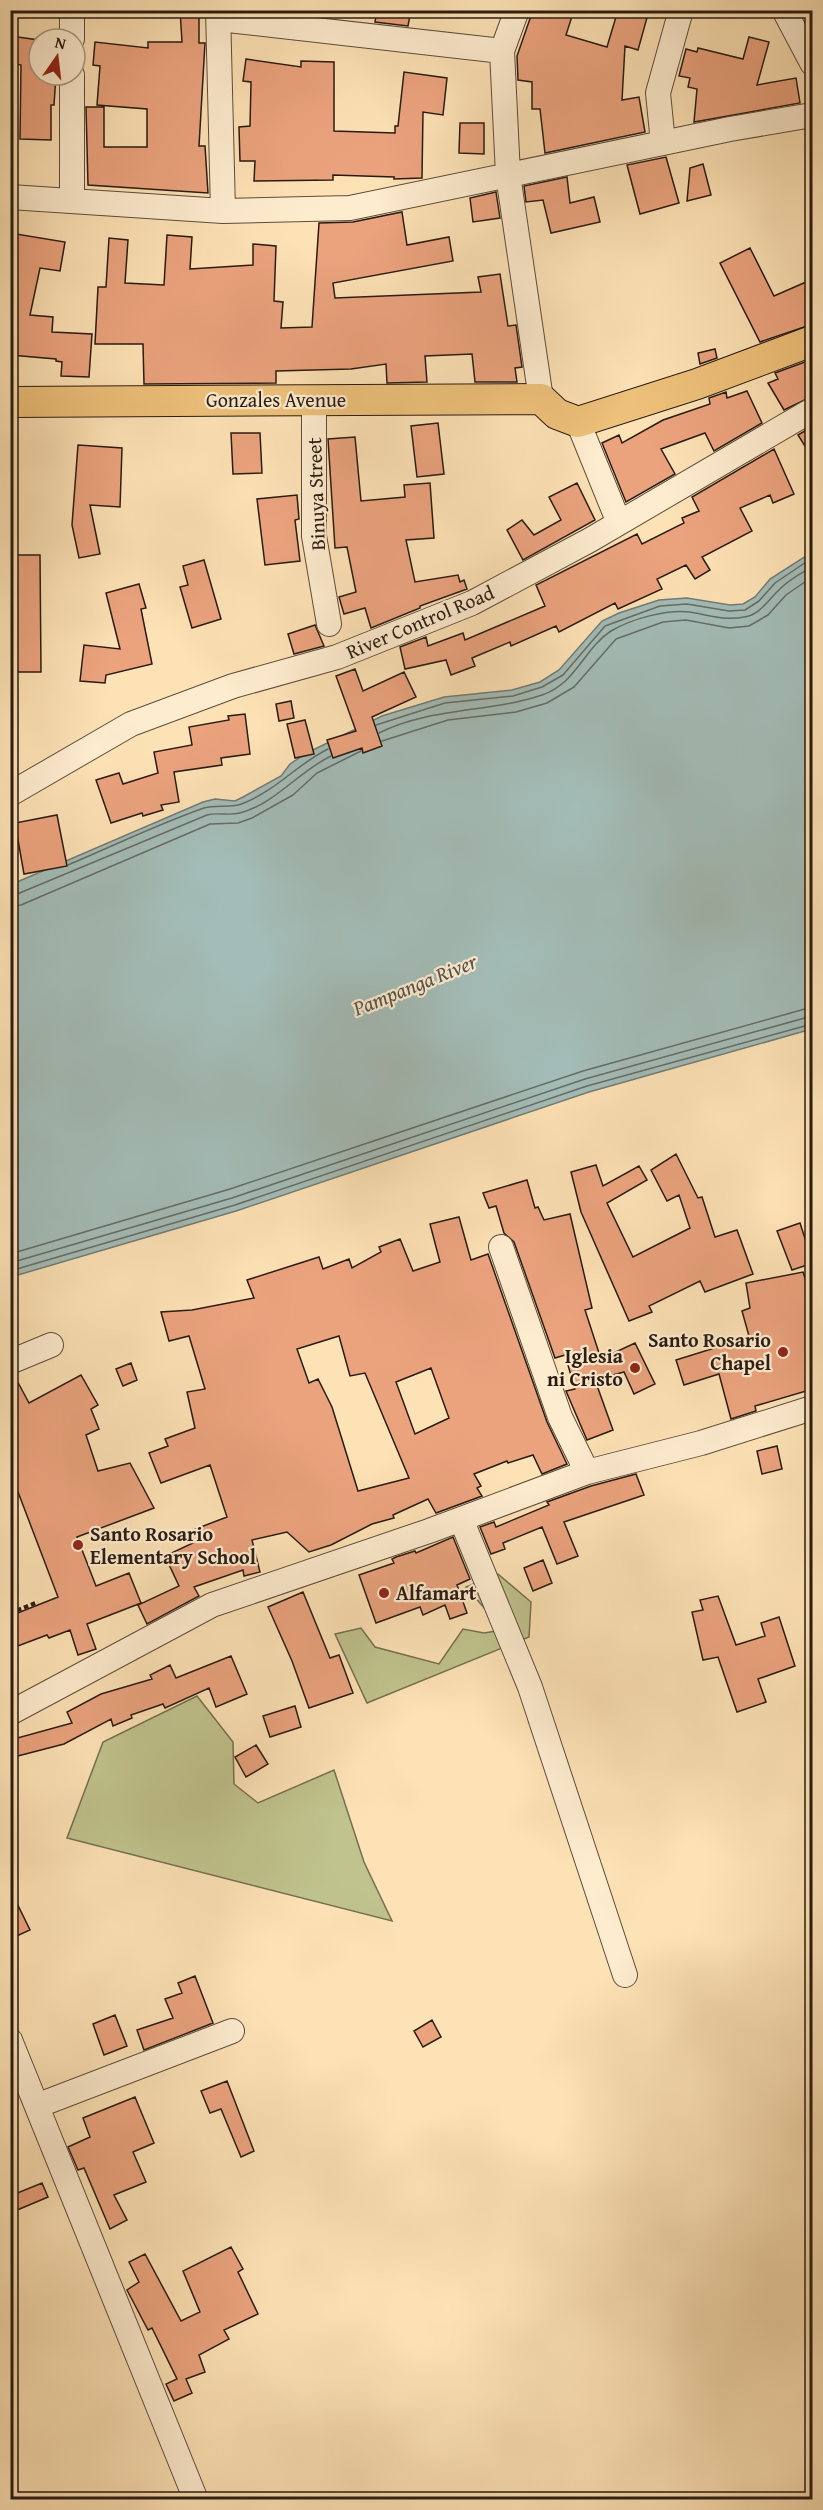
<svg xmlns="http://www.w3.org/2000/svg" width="823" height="2510" viewBox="0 0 823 2510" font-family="'Gentium Book Plus',serif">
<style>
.green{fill:#c0c38d;stroke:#746f50;stroke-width:1.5}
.water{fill:#a3bcb7;stroke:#727c75;stroke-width:1.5}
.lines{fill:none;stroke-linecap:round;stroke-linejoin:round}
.shore{stroke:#666c65;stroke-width:1.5}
.building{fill:#eba37e;stroke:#281b13;stroke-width:1.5;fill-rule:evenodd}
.minor-casing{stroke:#5d4d3c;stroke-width:26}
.major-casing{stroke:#281b13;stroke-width:32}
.path{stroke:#281b13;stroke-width:4;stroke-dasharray:4.5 3;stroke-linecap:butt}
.minor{stroke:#feeccf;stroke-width:24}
.major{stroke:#eec17a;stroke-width:30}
.poi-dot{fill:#8f2418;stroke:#feeccf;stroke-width:2}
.labels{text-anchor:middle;stroke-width:4.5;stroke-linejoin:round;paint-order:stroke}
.street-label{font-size:20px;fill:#281b13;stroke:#feeccf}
.poi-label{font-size:20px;font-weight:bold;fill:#281b13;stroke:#feeccf;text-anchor:end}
.water-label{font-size:21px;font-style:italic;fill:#53534c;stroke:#feeccf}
</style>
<rect width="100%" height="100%" fill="#fde2b5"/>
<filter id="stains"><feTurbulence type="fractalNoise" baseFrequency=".00333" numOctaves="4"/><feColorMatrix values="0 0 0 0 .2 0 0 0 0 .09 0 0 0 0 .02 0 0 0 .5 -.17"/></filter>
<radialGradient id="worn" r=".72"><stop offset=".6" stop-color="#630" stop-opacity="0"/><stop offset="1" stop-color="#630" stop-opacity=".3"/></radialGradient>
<path class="green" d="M 498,1574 L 531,1602 L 529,1637 L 367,1703 L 335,1634 L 361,1628 L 375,1647 L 439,1664 L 463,1629 L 484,1633 L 508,1629 L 492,1617 L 466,1587 Z
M 197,1696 L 233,1742 L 234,1784 L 258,1803 L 334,1770 L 364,1862 L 392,1921 L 67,1838 L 103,1742 Z"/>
<path class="water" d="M 812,552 L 812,1029 L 589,1092 L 236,1211 L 11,1277 L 10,885 L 203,802 L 215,799 L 235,801 L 243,797 L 281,776 L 290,764 L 305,754 L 382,716 L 444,697 L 512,690 L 540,682 L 559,670 L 602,621 L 619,613 L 659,600 L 687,598 L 730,605 L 743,604 L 755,597 L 770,579 Z"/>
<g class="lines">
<path class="shore" d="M 376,725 L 445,703 L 513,696 L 542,687 L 563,675 L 605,626 L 660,606 L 687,604 L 729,611 L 745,610 L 759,601 L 775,583 L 812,558
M 379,733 C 431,707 489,713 542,695 C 577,683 584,648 611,631 C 631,619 667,609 690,612 C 708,615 726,621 744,617 C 760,615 768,600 779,590 C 788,580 801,573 812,567
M 382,741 L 448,720 L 516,712 L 547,703 L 574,687 L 616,639 L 663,622 L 686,620 L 729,628 L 749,626 L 768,615 L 786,595 L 812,577
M 68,865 C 113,846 158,824 204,808 C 218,804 231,809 244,803 C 278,789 296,765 328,749
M 10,897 L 207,815 C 218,812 229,816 240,813 C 276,803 298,772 331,756
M 10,906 L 21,905 L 210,824 L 238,823 L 252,818 L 293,795 L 317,773 L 361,751
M 10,1254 L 230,1189 L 583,1071 L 812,1007
M 10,1263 L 232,1198 L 585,1079 L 812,1016
M 10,1271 L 235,1205 L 587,1086 L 812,1024"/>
</g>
<path class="building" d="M 180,10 L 199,10 L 199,43 L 205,43 L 199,146 L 205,146 L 208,193 L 88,185 L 86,107 L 104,107 L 104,147 L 147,147 L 147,109 L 97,105 L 100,66 L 93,65 L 95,42 L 148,48 L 148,42 L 182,42 Z
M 377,10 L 411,10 L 408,26 L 375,22 Z
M 533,10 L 574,10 L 566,35 L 607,47 L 618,10 L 636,10 L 648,14 L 638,50 L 625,46 L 622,100 L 639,97 L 645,132 L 545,153 L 540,109 L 532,109 L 532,82 L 518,80 L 517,56 Z
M 10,36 L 39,40 L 39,75 L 56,75 L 54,105 L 51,105 L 51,140 L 20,139 L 21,65 L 10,63 Z
M 749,37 L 769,42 L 757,85 L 796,78 L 800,103 L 694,122 L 697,89 L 688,87 L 690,78 L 679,76 L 686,49 L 697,52 L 698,48 L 743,59 Z
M 246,59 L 301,67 L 301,61 L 334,62 L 334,131 L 395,133 L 395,126 L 398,126 L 404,72 L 447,78 L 443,115 L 423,112 L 422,178 L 394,179 L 394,177 L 333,175 L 333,180 L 254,181 L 255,161 L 240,161 L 239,127 L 250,126 L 251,82 L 243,81 Z
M 460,123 L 484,123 L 484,154 L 459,153 Z
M 666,157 L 679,203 L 640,214 L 627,165 Z
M 703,164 L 711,195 L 687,201 L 690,168 Z
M 567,177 L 570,203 L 594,197 L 600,222 L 551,233 L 543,200 L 526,202 L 524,186 Z
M 496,192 L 500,218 L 473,222 L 470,198 Z
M 402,212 L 407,245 L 449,237 L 453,261 L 333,283 L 335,298 L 481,292 L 478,277 L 500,274 L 508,326 L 516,325 L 522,367 L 515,368 L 517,382 L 475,382 L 472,354 L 425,356 L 427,382 L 387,383 L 386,364 L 351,369 L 276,371 L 276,383 L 144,384 L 143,344 L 95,344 L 98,287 L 106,287 L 109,238 L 128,240 L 125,283 L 164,285 L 167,235 L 192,237 L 190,269 L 253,265 L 253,244 L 276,246 L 274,301 L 283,302 L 281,328 L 312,327 L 319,223 L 353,222 Z
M 10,233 L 65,242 L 60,271 L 40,268 L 30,315 L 53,317 L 52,332 L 92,334 L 89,377 L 61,376 L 62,362 L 56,361 L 56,359 L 10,355 Z
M 750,248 L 774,296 L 813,279 L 813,324 L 760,342 L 720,263 Z
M 715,349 L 717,358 L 700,364 L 698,353 Z
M 813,359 L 813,396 L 784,410 L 768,383 L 778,379 L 775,373 Z
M 747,391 L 762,423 L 714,451 L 705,433 L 661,449 L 675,474 L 626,502 L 602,443 L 619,435 L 622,443 L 663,420 L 710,404 L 709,398 L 726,392 L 727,398 Z
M 438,423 L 444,474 L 417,477 L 411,426 Z
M 813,426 L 813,459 L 798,435 Z
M 231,433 L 260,433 L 262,473 L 233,474 Z
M 355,437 L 361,501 L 405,497 L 404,485 L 430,483 L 434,538 L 406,540 L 415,582 L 458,575 L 460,582 L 464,580 L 467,589 L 420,606 L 420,608 L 371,628 L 365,608 L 344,614 L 339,597 L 356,592 L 347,547 L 335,548 L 328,439 Z
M 78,445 L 122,448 L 120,507 L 90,505 L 100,554 L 79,558 L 72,525 Z
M 774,449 L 794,494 L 773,503 L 770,495 L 740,508 L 752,531 L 702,557 L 710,570 L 695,579 L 686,565 L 657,579 L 662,589 L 618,609 L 615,603 L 559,632 L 556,626 L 511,646 L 510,642 L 472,658 L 475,666 L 451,675 L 446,660 L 405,669 L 400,647 L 426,637 L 428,646 L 463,633 L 465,640 L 545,606 L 536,585 L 637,534 L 642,544 L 684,523 L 682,518 L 699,511 L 692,497 Z
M 577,483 L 595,520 L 523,560 L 507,530 L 522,520 L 534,535 L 561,520 L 549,497 Z
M 297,495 L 299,519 L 295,520 L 300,561 L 265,565 L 257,499 Z
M 19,555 L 40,555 L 41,672 L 10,672 L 10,556 Z
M 204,560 L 221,619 L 192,628 L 180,587 L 188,585 L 183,566 Z
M 139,584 L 146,608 L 141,609 L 152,664 L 106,675 L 105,683 L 80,681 L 84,645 L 120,649 L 106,593 Z
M 315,625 L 324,646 L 294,654 L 288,634 Z
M 355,669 L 363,691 L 404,672 L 416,697 L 372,717 L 382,746 L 363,753 L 362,748 L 333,758 L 327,740 L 356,731 L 336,676 Z
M 291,701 L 294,718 L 279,721 L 276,704 Z
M 245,714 L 250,754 L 221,758 L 222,765 L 174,772 L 179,802 L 161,805 L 163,810 L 143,816 L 142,813 L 111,823 L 96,780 L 119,773 L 123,784 L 158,773 L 154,752 L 192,745 L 189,727 L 229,720 L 228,716 Z
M 305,720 L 314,754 L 295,758 L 287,724 Z
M 57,815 L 67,866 L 24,874 L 15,823 Z
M 676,1154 L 698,1198 L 702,1197 L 715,1237 L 737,1230 L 753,1274 L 705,1292 L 700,1281 L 649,1306 L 652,1312 L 629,1321 L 581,1212 L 571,1172 L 596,1165 L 603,1186 L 639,1166 L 647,1180 L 607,1203 L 633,1257 L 690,1228 L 679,1195 L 667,1201 L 651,1170 Z
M 527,1180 L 535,1208 L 538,1207 L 544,1220 L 570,1214 L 592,1308 L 585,1310 L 601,1359 L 635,1343 L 655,1384 L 634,1394 L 624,1372 L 595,1380 L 613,1430 L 587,1440 L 566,1391 L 575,1389 L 565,1355 L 555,1358 L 514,1242 L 504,1233 L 496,1206 L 489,1208 L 483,1193 Z
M 459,1217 L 471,1260 L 488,1254 L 547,1422 L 567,1464 L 542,1474 L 533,1455 L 508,1463 L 507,1461 L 474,1474 L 481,1486 L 477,1488 L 482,1496 L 436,1513 L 428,1499 L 393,1515 L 394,1518 L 372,1524 L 331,1545 L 309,1552 L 287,1532 L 252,1540 L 260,1572 L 244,1576 L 243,1570 L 194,1587 L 199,1596 L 147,1624 L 138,1605 L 179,1586 L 165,1556 L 193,1543 L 185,1533 L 227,1517 L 210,1465 L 161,1483 L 149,1453 L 168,1446 L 165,1439 L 195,1428 L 187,1392 L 205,1389 L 189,1336 L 169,1341 L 161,1312 L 192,1310 L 254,1298 L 247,1280 L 319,1257 L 323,1269 L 349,1259 L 352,1268 L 381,1252 L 379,1247 L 400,1239 L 413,1271 L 440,1262 L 430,1224 ZM 339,1336 L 350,1376 L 365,1373 L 409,1478 L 358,1491 L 332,1407 L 318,1379 L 309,1383 L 297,1349 ZM 431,1368 L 449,1418 L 415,1434 L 396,1382 Z
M 800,1223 L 813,1263 L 792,1270 L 777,1231 Z
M 803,1272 L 813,1302 L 813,1389 L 755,1406 L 756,1411 L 731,1419 L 719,1374 L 684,1385 L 676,1360 L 721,1346 L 720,1343 L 749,1336 L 742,1311 L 750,1308 L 746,1283 Z
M 131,1363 L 137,1380 L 123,1386 L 116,1369 Z
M 14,1375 L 29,1403 L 81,1375 L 98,1405 L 91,1409 L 99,1429 L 86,1435 L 98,1471 L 130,1463 L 154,1508 L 77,1537 L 96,1586 L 129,1573 L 141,1603 L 87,1624 L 96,1649 L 78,1655 L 70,1630 L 49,1638 L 47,1635 L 10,1649 L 10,1616 L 58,1597 L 18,1492 L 10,1495 L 10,1376 Z
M 777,1446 L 782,1469 L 762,1474 L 757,1451 Z
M 636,1474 L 644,1495 L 564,1522 L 578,1556 L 557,1564 L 542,1527 L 503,1543 L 505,1549 L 491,1554 L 480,1527 L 494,1522 L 496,1527 L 549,1505 L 547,1502 L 591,1486 Z
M 453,1537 L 470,1579 L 457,1585 L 467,1613 L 450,1619 L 445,1605 L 423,1615 L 420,1607 L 376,1623 L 359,1575 L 394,1563 L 392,1559 L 396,1557 L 415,1551 L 416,1553 Z
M 543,1560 L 552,1583 L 533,1591 L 524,1568 Z
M 303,1592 L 330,1658 L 339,1655 L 353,1693 L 309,1708 L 292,1661 L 268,1607 Z
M 718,1596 L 736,1645 L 765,1636 L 761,1623 L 779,1617 L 795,1666 L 758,1679 L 766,1702 L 737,1712 L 718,1657 L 703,1660 L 692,1612 L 703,1610 L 700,1600 Z
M 231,1656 L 247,1694 L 216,1707 L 209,1688 L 165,1708 L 163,1704 L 131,1715 L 132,1718 L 113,1726 L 111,1719 L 64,1744 L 10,1758 L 10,1740 L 72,1723 L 67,1712 L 101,1694 L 152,1679 L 150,1675 L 170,1665 L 176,1678 Z
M 295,1706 L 301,1727 L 270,1737 L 263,1716 Z
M 256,1745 L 268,1764 L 246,1777 L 235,1757 Z
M 10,1889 L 30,1930 L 10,1939 Z
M 195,1976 L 213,2023 L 144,2050 L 137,2030 L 173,2018 L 165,1999 L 182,1993 L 178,1983 Z
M 115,2015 L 127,2046 L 104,2055 L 93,2024 Z
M 432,2020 L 441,2037 L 423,2047 L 414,2031 Z
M 227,2081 L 254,2151 L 241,2157 L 221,2109 L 210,2113 L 201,2091 Z
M 135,2097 L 154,2143 L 133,2152 L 146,2182 L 114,2195 L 127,2220 L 110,2229 L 84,2168 L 78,2170 L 68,2147 L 90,2137 L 83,2118 Z
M 42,2183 L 48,2197 L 10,2213 L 10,2196 Z
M 231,2247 L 243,2269 L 238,2272 L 258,2314 L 224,2330 L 229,2339 L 199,2355 L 205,2372 L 186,2379 L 192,2393 L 174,2401 L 166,2384 L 177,2379 L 152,2328 L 148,2330 L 127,2290 L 139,2282 L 129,2262 L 145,2254 L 181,2321 L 200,2312 L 183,2271 Z"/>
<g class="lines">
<defs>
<path id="minor" d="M 72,10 L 72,39
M 218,10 L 223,211
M 517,10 L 502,51 L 508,175 L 541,399
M 784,10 L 812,63
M 219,19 L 502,51
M 72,75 L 72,199
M 663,143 L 658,93 L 681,10
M 10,197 L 223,211 L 350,208 L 730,129 L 812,115
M 314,399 L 314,536 L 329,624
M 578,422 L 619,523
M 10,794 L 131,724 L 233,686 L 337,657 L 472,603 L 590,540 L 812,410
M 501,1247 L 560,1417 L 587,1472
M 10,1362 L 51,1345
M 461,1519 L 530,1687 L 625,1975
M 10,1713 L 212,1605 L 429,1531 L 587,1472 L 701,1443 L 812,1408
M 10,2040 L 196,2500
M 39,2105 L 232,2031"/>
<path id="major" d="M 10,402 L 541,399 L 557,414 L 578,422 L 697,384 L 812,341"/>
</defs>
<use href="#minor" class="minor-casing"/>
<use href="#major" class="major-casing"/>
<path class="path" d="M 10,1613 L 38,1602"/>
<use href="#minor" class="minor"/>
<use href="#major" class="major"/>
</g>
<g class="poi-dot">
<circle cx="783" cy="1352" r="6"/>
<circle cx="635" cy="1368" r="6"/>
<circle cx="78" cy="1545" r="6"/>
<circle cx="384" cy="1593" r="6"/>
</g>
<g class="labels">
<g class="street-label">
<text x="276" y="407">Gonzales Avenue</text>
<text transform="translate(316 494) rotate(-92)" y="7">Binuya Street</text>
<text transform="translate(420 622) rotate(-23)" y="7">River Control Road</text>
</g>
<g class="poi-label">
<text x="771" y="1347">Santo Rosario<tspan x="771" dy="23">Chapel</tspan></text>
<text x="623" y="1363">Iglesia<tspan x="623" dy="23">ni Cristo</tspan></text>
<text x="90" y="1541" text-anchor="start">Santo Rosario<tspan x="90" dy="23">Elementary School</tspan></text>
<text x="396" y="1600" text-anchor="start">Alfamart</text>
</g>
<g class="water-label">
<text transform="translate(415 985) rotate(-22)" y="7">Pampanga River</text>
</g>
</g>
<rect width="823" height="2510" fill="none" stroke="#fde2b5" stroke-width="36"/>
<rect x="12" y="12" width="799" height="2486" fill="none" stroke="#281b13" stroke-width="3"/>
<rect x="18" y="18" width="787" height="2474" fill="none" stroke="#281b13" stroke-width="1.5"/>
<g transform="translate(57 57) rotate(14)"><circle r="28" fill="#feeccf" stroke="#a89884" stroke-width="1.5"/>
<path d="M0-4.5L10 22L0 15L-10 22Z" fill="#8f2418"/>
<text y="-9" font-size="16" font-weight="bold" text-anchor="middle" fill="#281b13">N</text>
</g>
<rect width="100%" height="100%" filter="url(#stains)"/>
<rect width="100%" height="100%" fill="url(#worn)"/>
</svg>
